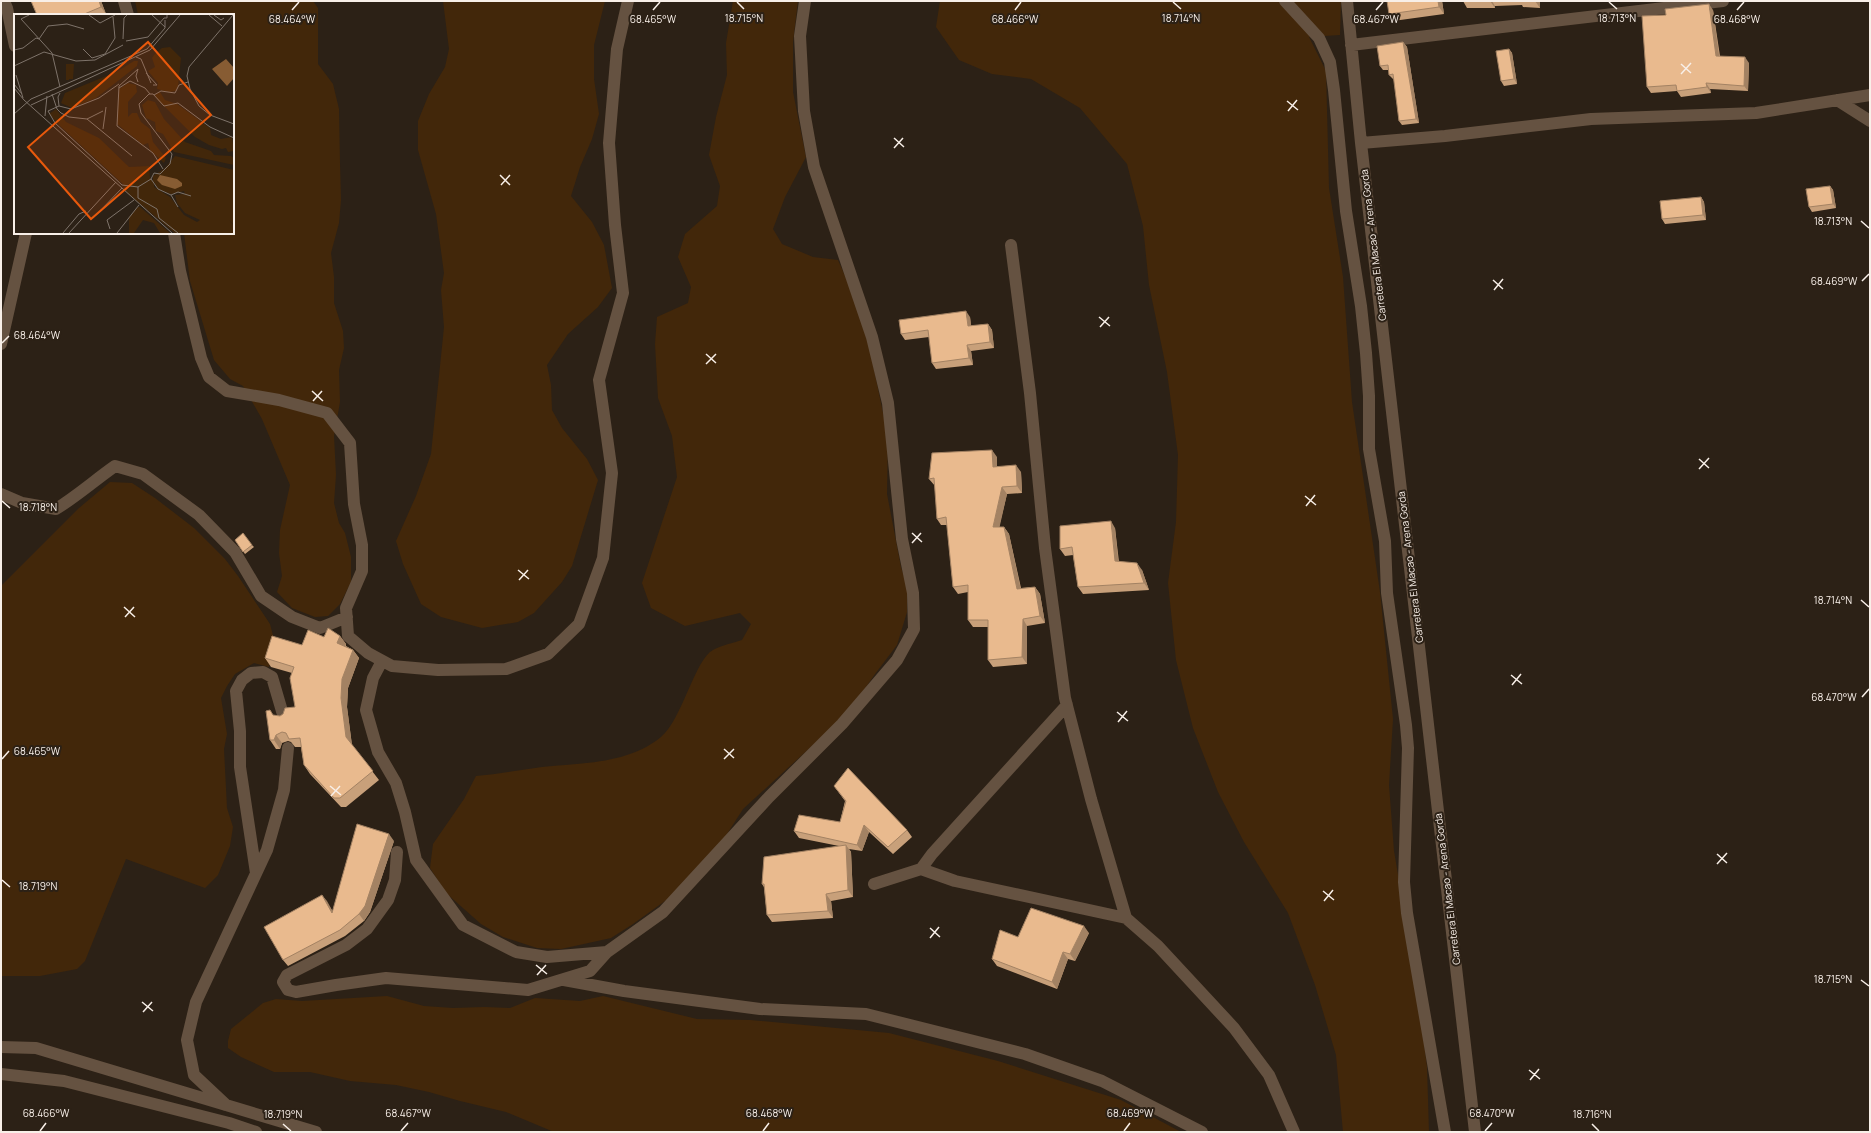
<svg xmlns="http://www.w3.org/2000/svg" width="1871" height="1133" viewBox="0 0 1871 1133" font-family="Manrope,sans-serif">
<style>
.green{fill:#42270a}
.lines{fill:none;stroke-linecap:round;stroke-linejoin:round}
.minor{stroke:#655241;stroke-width:12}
.wall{fill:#c8a07a}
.shaded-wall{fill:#a38263}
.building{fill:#e9ba8e;stroke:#a38263}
.ticks{fill:none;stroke:#f8efe8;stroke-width:1.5}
.labels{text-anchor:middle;stroke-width:4;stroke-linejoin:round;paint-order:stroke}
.street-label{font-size:10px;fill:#f8efe8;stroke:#2c2116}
.inset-road{fill:none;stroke:#7e736a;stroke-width:1}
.view{fill:#e8590c;fill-opacity:0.15;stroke:#e8590c;stroke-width:2}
.inset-edge{fill:none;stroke:#f8efe8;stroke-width:2}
.ticks-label{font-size:10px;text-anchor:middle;fill:#f8efe8;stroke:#2c2116;stroke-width:4;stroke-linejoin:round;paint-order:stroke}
</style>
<rect width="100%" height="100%" fill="#2c2116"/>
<path class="green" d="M 135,1 L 313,1 L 318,8 L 318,64 L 333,84 L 339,109 L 340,163 L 341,200 L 339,223 L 331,253 L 334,277 L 334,303 L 343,331 L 344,348 L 339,370 L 340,402 L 334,436 L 336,475 L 334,503 L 339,523 L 345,533 L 351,557 L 351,582 L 340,604 L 328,616 L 315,617 L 292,608 L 277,592 L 282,576 L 279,553 L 280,530 L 290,485 L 262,419 L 243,386 L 230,379 L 214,360 L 190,281 L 184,233 L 233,233 L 233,15 L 138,15 Z
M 443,1 L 605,1 L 594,45 L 594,79 L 599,114 L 592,139 L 580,167 L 571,196 L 592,222 L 604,245 L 612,288 L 598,307 L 568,334 L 547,365 L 551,385 L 552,410 L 562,428 L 587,459 L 598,480 L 572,566 L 562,582 L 534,613 L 518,622 L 482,628 L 441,617 L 421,604 L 403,564 L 396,541 L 416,496 L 431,454 L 444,327 L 441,290 L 444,273 L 436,214 L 418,150 L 418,121 L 429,94 L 445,67 L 449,49 Z
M 733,1 L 798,1 L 793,42 L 793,92 L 806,157 L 785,197 L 773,229 L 782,244 L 813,257 L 838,260 L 863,316 L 888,437 L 887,494 L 901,567 L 907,586 L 907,612 L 897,645 L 875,674 L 848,713 L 743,809 L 711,859 L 676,893 L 633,924 L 611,938 L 561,949 L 537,948 L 503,937 L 481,924 L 446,893 L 430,868 L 433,844 L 464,799 L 476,776 C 498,774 520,770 542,767 C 582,763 628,764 661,737 C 682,720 695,659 713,650 C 722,645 733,643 742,640 L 751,624 L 740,613 L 685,626 L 651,608 L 642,583 L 677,477 L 672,436 L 658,398 L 655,344 L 657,317 L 688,303 L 691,287 L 678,257 L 685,234 L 717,206 L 720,186 L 709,155 L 716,117 L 727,75 L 726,43 Z
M 940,1 L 1341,1 L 1340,35 L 1309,37 L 1326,71 L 1329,188 L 1343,277 L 1352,402 L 1380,592 L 1393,719 L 1389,785 L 1394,851 L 1417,987 L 1427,1067 L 1429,1132 L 1343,1132 L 1336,1055 L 1315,985 L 1288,913 L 1244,842 L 1218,792 L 1193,728 L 1176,660 L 1168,583 L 1176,522 L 1178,455 L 1167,372 L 1149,285 L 1143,226 L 1127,164 L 1080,108 L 1031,79 L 992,74 L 959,60 L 936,27 Z
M 110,482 L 132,483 L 155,498 L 194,528 L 225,559 L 238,576 L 270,624 L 276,647 L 269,667 L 254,663 L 235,674 L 227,686 L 221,698 L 227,734 L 224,749 L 227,808 L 233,827 L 230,846 L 218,875 L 205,888 L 126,859 L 85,961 L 77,969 L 40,976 L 1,976 L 1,586 L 79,508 Z
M 387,996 L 424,1006 L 453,1008 L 484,1007 L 510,1008 L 535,998 L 580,1001 L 603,996 L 697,1019 L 750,1020 L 889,1033 L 998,1061 L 1121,1100 L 1181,1132 L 554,1132 L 506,1112 L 460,1101 L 429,1092 L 396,1085 L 350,1081 L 310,1072 L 274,1072 L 241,1057 L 228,1048 L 228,1041 L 231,1029 L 263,1003 L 276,999 L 302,1001 Z"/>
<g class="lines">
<path class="minor" d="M 4,1 L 7,8 L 15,46
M 124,1 L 128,15
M 1285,1 L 1319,38 L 1330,62 L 1334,90 L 1346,211 L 1361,306 L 1366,353 L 1369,396 L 1369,449 L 1385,541 L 1387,593 L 1406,725 L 1408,748 L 1404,882 L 1407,913 L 1445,1132
M 1347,1 L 1361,143 L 1475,1132
M 1351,45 L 1723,1
M 1837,100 L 1870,121
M 1361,143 L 1445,136 L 1591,119 L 1756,113 L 1870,95
M 174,233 L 180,271 L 201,358 L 209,377 L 227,391 L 279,400 L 327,413 L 350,443 L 354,504 L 362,545 L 362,571 L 346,608 L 348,636 L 368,653 L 392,666 L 438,670 L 506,669 L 548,654 L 579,624 L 603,558 L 612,473 L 599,380 L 623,293 L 615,225 L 609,143 L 617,49 L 628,1
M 1011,245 L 1030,393 L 1045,548 L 1065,698 L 1091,799 L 1126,918 L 1158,946 L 1234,1028 L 1269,1075 L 1294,1132
M 1,344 L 26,233
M 1,494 L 22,503 L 56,509 C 77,496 95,480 115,466 L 143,474 L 199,515 L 235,552 L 261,596 L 292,617 L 320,628 L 347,617
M 382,661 L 373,678 L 366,710 L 378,752 L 396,783 L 405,812 L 416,860 L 463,925 L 516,952 L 547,957 L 607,952
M 397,852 L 395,880 L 388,900 L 367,929 L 346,945 L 287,975 L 283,982 L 288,990 L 296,992 L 336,985 L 386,978 L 528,990 L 590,971 L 607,952 L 663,912 L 769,797 L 842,724 L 897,660 L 914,629 L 913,593 L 902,539 L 888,403 L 872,337 L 814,167 L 804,111 L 800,36 L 805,1
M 921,869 L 955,881 L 1126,918
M 256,873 L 240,767 L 240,731 L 236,691 L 242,680 L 251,673 L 263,672 L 272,677 L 284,718
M 874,884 L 921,869 L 932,854 L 1067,705
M 564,980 L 624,991 L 760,1009 L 866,1014 L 1025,1054 L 1102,1081 L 1202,1132
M 1,1047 L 36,1048 L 316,1132
M 1,1074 L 64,1081 L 229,1123 L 256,1132
M 226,1105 L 194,1075 L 187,1040 L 196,1002 L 267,850 L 284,790 L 288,748"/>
</g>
<path class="wall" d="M 101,1 L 106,14 L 102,15 L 37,15 Z
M 1442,1 L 1444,14 L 1393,21 L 1389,14 Z
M 1463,1 L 1540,1 L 1540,8 L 1523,7 L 1522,5 L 1495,6 L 1495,8 L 1467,8 Z
M 1713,10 L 1720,56 L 1749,63 L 1748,91 L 1710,89 L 1711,93 L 1681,97 L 1677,91 L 1651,93 L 1647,87 L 1666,15 Z
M 1403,42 L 1407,47 L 1419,123 L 1402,125 L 1399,121 L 1394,79 L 1393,79 L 1389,75 L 1389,70 L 1383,70 L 1380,66 Z
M 1509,49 L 1512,53 L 1517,84 L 1504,86 L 1501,81 Z
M 1830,186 L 1833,190 L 1836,208 L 1812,212 L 1809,207 Z
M 1701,197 L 1704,202 L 1706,220 L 1665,224 L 1662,219 Z
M 970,317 L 971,326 L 988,324 L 992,330 L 994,348 L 971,351 L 973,365 L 936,369 L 932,363 L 929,337 L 905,340 L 901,334 Z
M 997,457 L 997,466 L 1021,472 L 1022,493 L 1007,494 L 999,527 L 1004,527 L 1009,534 L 1021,588 L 1035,587 L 1040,594 L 1045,623 L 1027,626 L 1027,664 L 993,667 L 988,660 L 988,627 L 973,627 L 968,620 L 968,592 L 958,594 L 953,587 L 947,525 L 941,525 L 937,519 L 935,486 L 929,479 Z
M 1115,528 L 1119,562 L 1142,570 L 1149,590 L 1083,594 L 1078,587 L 1073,555 L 1065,556 L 1060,549 Z
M 235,540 L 252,545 L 254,547 L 245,554 Z
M 340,636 L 346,644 L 346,646 L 353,650 L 359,658 L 348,688 L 347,707 L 352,745 L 379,780 L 346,807 L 341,807 L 310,774 L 304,765 L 301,747 L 295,747 L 291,742 L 288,741 L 282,743 L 280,749 L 276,749 L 270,740 L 274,715 L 280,716 L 295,707 L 292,673 L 271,667 L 265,658 L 302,645 L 324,637 Z
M 834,786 L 907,830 L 912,837 L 893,854 L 869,832 L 862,851 L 849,849 L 851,852 L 853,897 L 831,901 L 833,918 L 772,922 L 767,915 L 764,887 L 762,884 L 839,846 L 799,838 L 794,831 L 840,822 L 845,801 Z
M 394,841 L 370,912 L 364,921 L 345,936 L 288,966 L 283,960 L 322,895 L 333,912 Z
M 1089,933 L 1075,961 L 1068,959 L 1057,989 L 997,966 L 992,959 L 1018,937 Z"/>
<path class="shaded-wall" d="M 99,1 L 101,1 L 106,14 L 101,7 Z
M 1438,1 L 1442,1 L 1444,14 L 1439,7 Z
M 1490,1 L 1492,1 L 1495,6 L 1495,8 Z
M 1535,1 L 1540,1 L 1540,8 Z
M 1709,4 L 1713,10 L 1720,62 L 1716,56 Z
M 1403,42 L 1407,47 L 1419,123 L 1416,119 Z
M 1509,49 L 1512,53 L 1517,84 L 1514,79 Z
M 1745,57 L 1749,63 L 1748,91 L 1744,86 Z
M 1706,83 L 1710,89 L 1711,93 L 1707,87 Z
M 1830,186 L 1833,190 L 1836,208 L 1833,204 Z
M 1701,197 L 1704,202 L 1706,220 L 1703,215 Z
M 966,311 L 970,317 L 972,332 L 968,326 Z
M 988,324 L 992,330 L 994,348 L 990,342 Z
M 967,345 L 971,351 L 973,365 L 969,358 Z
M 992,450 L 997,457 L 997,473 L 993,467 Z
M 1016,465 L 1021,472 L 1022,493 L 1017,486 Z
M 1002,487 L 1007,494 L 998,534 L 993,527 Z
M 1111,521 L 1115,528 L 1119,568 L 1115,561 Z
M 1004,527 L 1009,534 L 1022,595 L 1017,589 Z
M 1137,563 L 1142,570 L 1149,590 L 1144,583 Z
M 1035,587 L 1040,594 L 1045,623 L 1040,616 Z
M 1023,619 L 1027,626 L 1027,664 L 1022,657 Z
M 340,636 L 346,644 L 343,652 L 337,643 Z
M 353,650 L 359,658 L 348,688 L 347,707 L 352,746 L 346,737 L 341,698 L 342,679 Z
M 276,735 L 282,743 L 280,749 L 274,740 Z
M 864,825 L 869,832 L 862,851 L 857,845 Z
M 389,834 L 394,841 L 370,912 L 364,921 L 359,914 Z
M 846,845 L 851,852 L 853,897 L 848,890 Z
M 826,894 L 831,901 L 833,918 L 828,911 Z
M 322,895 L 327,901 L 337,919 L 332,913 Z
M 1084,926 L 1089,933 L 1075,961 L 1070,954 Z
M 1063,952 L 1068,959 L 1057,989 L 1052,982 Z"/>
<path class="building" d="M 31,1 L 99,1 L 101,7 L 82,15 L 37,15 Z
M 1387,1 L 1438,1 L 1439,7 L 1389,14 Z
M 1709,4 L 1716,56 L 1745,57 L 1744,86 L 1706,83 L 1707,87 L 1677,91 L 1676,85 L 1647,87 L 1642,16 L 1666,15 L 1665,9 Z
M 1403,42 L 1416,119 L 1399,121 L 1393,74 L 1389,75 L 1388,65 L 1380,66 L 1377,46 Z
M 1509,49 L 1514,79 L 1501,81 L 1496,51 Z
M 1830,186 L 1833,204 L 1809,207 L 1806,189 Z
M 1701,197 L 1703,215 L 1662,219 L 1660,201 Z
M 966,311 L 968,326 L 988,324 L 990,342 L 967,345 L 969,358 L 932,363 L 928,330 L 901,334 L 899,320 Z
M 992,450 L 993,467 L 1016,465 L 1017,486 L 1002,487 L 993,527 L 1004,527 L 1017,589 L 1035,587 L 1040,616 L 1023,619 L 1022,657 L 988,660 L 988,620 L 968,620 L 968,585 L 953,587 L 946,517 L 937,519 L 934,478 L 929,479 L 932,453 Z
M 1111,521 L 1115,561 L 1137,563 L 1144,583 L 1078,587 L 1072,547 L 1060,549 L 1060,526 Z
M 243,533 L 252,545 L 243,552 L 235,540 Z
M 328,628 L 340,636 L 337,643 L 353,650 L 342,679 L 341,698 L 346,737 L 373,771 L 340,798 L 334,798 L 304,765 L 300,738 L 289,739 L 286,733 L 282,732 L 276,735 L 274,740 L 270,740 L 266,711 L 270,710 L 273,715 L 280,716 L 283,714 L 285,708 L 295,707 L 290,678 L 294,667 L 265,658 L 272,636 L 302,645 L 308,630 L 324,637 Z
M 848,768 L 907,830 L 888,847 L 864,825 L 857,845 L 794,831 L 799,815 L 840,822 L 846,801 L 834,786 Z
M 357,824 L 389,834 L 365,906 L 359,914 L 340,930 L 283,960 L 264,927 L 322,895 L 332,913 Z
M 846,845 L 848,890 L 826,894 L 828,911 L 767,915 L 764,884 L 762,884 L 764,857 Z
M 1031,908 L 1084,926 L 1070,954 L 1063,952 L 1052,982 L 992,959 L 1000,930 L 1018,937 Z"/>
<path class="ticks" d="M 737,2 L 744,9M 1173,2 L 1181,9M 1609,2 L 1617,9M 292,10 L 299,2M 653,10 L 660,2M 1015,10 L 1021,2M 1376,10 L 1383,2M 1737,10 L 1744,2M 1681,64 L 1691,73M 1681,74 L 1691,63M 1287,101 L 1298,110M 1288,111 L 1297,100M 894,138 L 904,147M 894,148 L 903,138M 500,175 L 510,185M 501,185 L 510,175M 1861,221 L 1869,228M 1493,280 L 1503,289M 1862,281 L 1869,274M 1494,290 L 1503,279M 1099,317 L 1110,326M 1100,327 L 1109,317M 2,343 L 9,336M 706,354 L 716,363M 706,364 L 716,354M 312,391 L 323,401M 313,401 L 322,391M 1699,459 L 1709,468M 1699,469 L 1709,458M 1305,496 L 1316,505M 2,501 L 10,508M 1306,506 L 1315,495M 912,533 L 922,542M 912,543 L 921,533M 518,570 L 529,579M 519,580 L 528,570M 1861,600 L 1869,607M 124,607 L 135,617M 125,617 L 134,607M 1511,675 L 1522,684M 1512,685 L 1521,674M 1862,697 L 1869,689M 1117,712 L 1128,721M 1118,722 L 1127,711M 724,749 L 734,758M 2,759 L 9,751M 724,759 L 734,749M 330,786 L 341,795M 331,796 L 340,786M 1717,854 L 1727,863M 1717,864 L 1727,853M 2,880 L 10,887M 1323,891 L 1334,900M 1324,901 L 1333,890M 930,928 L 940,937M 930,938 L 939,927M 536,965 L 547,974M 537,975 L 546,965M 1861,980 L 1869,986M 142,1002 L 153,1011M 143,1012 L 152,1002M 1529,1070 L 1540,1079M 1530,1080 L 1539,1069M 283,1124 L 291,1131M 1592,1124 L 1599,1131M 40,1131 L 46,1123M 401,1131 L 408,1123M 763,1131 L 769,1123M 1124,1131 L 1130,1123M 1485,1131 L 1492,1123"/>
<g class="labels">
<g class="street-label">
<text transform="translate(1373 245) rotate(-97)" y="4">Carretera El Macao - Arena Gorda</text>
<text transform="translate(1410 567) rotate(-97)" y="4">Carretera El Macao - Arena Gorda</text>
<text transform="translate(1447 889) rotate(-97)" y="4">Carretera El Macao - Arena Gorda</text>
</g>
</g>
<g transform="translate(14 14)">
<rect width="220" height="220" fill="#2c2116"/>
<path d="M 156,33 L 167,44 L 164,73 L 162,77 L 155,78 L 143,75 L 144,69 L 134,57 L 141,53 L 138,44 L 140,41 L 148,34 ZM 120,47 L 124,47 L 123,52 L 82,84 L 58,94 L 47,89 L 51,79 L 102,58 ZM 52,50 L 60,50 L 59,65 L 55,65 L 55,60 L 55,66 L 52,66 ZM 114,69 L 122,71 L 123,78 L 114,88 L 114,103 L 118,99 L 123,99 L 127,108 L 136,115 L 139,128 L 152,144 L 150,149 L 136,136 L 134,129 L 129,131 L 103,110 L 105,75 ZM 146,78 L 151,86 L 163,90 L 196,114 L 197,121 L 207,125 L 218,123 L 220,137 L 214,138 L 212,134 L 208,135 L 195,131 L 181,123 L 143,85 L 141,81 ZM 134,86 L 141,88 L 150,105 L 171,128 L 197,137 L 200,141 L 217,142 L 220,144 L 220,151 L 160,138 L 149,120 L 142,117 L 141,108 L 132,104 L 128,91 ZM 42,95 L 52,108 L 85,124 L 115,153 L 135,152 L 136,164 L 139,167 L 139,162 L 150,155 L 161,142 L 220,156 L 220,211 L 215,206 L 220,212 L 220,219 L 161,219 L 113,179 L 109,174 L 111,172 L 46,112 L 35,100 ZM 140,168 L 144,175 L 157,180 L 170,177 L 171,180 L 161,181 L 163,189 L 171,199 L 186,206 L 183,208 L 170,201 L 156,183 L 140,173 ZM 124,193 L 126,193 L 156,219 L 146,219 L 140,209 L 129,206 L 120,219 L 115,219 L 115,203 Z" fill="#42270a" fill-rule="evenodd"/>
<path d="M 212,45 L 220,54 L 220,64 L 213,72 L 198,55 ZM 146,161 L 163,165 L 168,169 L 168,172 L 161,175 L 148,171 L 143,166 Z" fill="#875c33"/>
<path class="inset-road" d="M 15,1 L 7,5 L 38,39 L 46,73M 75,1 L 86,9 L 101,1M 138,1 L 151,13M 195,1 L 208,12M 200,1 L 207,6 L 210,4M 219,1 L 175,53 L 173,62 L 176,75 L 185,92 L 196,101 L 220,110M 109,25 L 110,4 L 113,1M 112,27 L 134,23 L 150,4 L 153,4 L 153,1M 69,35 L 78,44 L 91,40 L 101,24 L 99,3M 0,36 L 9,34 L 22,24 L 25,25 L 34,12 L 53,10 L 70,15M 122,43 L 127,45 L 137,69M 0,52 L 30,38 L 62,47 L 81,46 L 109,31M 124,55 L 105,72 L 103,112 L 139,139 L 149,155M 124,55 L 122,62 L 124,68M 132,59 L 143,71 L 139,71M 2,61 L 9,84M 0,70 L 8,80M 0,74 L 10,86 L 158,219M 105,74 L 116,67 L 131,74 L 136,80M 46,79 L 44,83 L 45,92 L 57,95 L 85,84 L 105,70M 38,80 L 43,95 L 47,99 L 55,103 L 73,105 L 118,142M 140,81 L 147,77 L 161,79 L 165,71 L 174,68M 17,91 L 136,36 L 166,1M 45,92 L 34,97 L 41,109 L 108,171 L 124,173 L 137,165 L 144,175 L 157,181 L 164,193M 0,100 L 17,85 L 133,35 L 151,14 L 151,6M 31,102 L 33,82M 73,105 L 89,97M 89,115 L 92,93M 137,165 L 140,159 L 146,160 L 156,150 L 158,140 L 127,99 L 125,90 L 135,80 L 139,80 L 150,92 L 164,89 L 196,113 L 220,124M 124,173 L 124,184 L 143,195 L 145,204 L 164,219M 157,181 L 164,178 L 177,182M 85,198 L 108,174M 96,215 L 93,206 L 120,186M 49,219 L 65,200 L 72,197M 55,219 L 102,168M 103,219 L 125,191"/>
<path class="view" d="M 134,28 L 197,101 L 77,205 L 14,133 Z"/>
<rect width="220" height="220" class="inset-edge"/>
</g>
<g class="ticks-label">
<text x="744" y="22">18.715°N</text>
<text x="1181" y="22">18.714°N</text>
<text x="1617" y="22">18.713°N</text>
<text x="292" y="23">68.464°W</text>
<text x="653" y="23">68.465°W</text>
<text x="1015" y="23">68.466°W</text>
<text x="1376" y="23">68.467°W</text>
<text x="1737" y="23">68.468°W</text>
<text x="1833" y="225">18.713°N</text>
<text x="1834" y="285">68.469°W</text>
<text x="37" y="339">68.464°W</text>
<text x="38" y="511">18.718°N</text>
<text x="1833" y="604">18.714°N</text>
<text x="1834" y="701">68.470°W</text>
<text x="37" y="755">68.465°W</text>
<text x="38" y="890">18.719°N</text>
<text x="1833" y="983">18.715°N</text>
<text x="46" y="1117">68.466°W</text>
<text x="408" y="1117">68.467°W</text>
<text x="769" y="1117">68.468°W</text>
<text x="1130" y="1117">68.469°W</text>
<text x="1492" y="1117">68.470°W</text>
<text x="283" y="1118">18.719°N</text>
<text x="1592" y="1118">18.716°N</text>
</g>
<rect width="1871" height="1133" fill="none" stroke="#f8efe8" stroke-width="4"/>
</svg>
